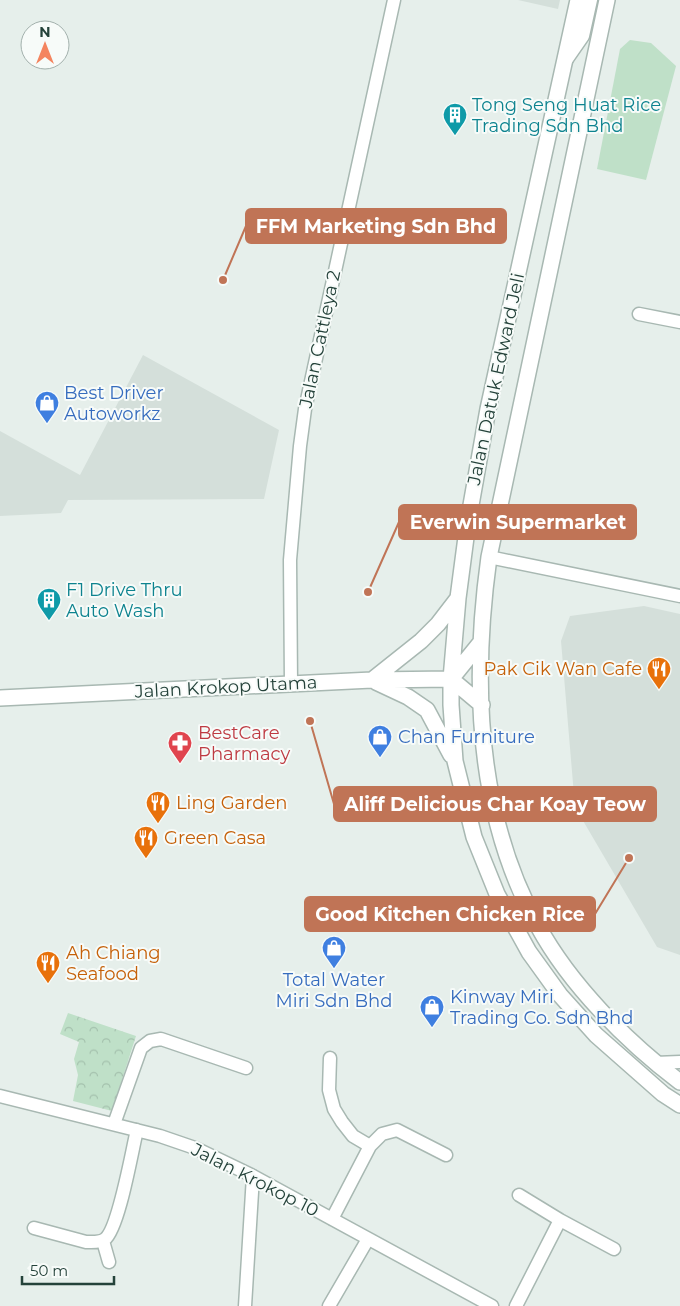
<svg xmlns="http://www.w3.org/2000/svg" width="680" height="1306" viewBox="0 0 680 1306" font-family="Montserrat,sans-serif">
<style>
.built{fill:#d4dfda}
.forest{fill:url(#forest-crowns)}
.park{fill:#bfe0c8}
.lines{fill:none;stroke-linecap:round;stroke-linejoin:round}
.minor-casing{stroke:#a8b8b2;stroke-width:15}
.tertiary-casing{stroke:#a8b8b2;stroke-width:18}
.minor{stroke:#fff;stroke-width:12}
.tertiary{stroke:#fff;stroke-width:15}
.labels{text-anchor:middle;stroke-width:4;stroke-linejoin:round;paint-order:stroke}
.culture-label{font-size:18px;fill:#0d838f;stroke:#f7fbf9;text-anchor:start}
.street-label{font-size:18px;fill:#24423a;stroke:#f7fbf9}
.shop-label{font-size:18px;fill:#366cbe;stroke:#f7fbf9;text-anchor:start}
.food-label{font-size:18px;fill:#c56008;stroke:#f7fbf9;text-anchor:start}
.health-label{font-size:18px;fill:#be3a42;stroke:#f7fbf9;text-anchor:start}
.leader{fill:none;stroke:#c07456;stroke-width:2}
.callout-dot{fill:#c07456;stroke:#f7fbf9;stroke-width:2}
.callout{fill:#c07456;stroke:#c07456;stroke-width:2}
.callout-label{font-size:19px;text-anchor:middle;font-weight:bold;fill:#fff}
</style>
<defs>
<pattern id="forest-crowns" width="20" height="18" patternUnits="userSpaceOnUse" patternTransform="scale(1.25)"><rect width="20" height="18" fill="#bfe0c8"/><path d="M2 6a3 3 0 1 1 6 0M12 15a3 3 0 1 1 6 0" fill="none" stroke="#a4c1ad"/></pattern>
</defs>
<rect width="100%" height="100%" fill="#e6efeb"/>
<path class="built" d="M 518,0 L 560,0 L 558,9 Z
M 143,355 L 279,430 L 264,499 L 68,500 L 61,513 L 0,516 L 0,431 L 80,475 Z
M 644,606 L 680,614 L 680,955 L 657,947 L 575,807 L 561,641 L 570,616 Z"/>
<path class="forest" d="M 68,1013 L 136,1036 L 112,1111 L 73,1101 L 78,1075 L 74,1059 L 79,1042 L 60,1034 Z"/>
<path class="park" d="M 630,40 L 651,43 L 676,66 L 646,180 L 597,169 L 620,49 Z"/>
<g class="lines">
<defs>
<path id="minor" d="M 567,59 L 583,36 L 591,0
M 639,314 L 680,322
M 489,557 L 680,596
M 291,684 L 290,560 L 300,446 L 305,409 L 394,0
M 330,1058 L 329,1090 L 334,1109 L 342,1122 L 353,1136 L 370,1146 L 332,1219
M 655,1063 L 680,1062
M 0,1096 L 160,1136 L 195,1148 L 253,1176 L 492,1306
M 114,1124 L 141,1048 L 150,1041 L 161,1039 L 246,1068
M 370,1146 L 382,1134 L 397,1130 L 446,1155
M 519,1195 L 560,1220 L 614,1249
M 34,1228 L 86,1242 C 92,1242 100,1243 105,1239 C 119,1228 132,1150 137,1130
M 103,1241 L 109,1262
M 245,1306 L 253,1176
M 329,1306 L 368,1239
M 516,1306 L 560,1220"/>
<path id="tertiary" d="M 578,0 L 488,409 L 468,522 L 458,598 L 451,679 L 451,705 L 455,761 L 474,837 L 497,894 L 529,952 L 560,995 L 596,1035 L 663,1094 L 680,1105
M 607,0 L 489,557 C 472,680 476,815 538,926 C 570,985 627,1042 680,1082
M 451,679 L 481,642
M 451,679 L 482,705
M 372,680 L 421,641 L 438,624 L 458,598
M 376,682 L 408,697 L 427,710 L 451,755
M 0,698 L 372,680 L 451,679"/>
</defs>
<use href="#minor" class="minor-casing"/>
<use href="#tertiary" class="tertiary-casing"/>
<use href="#minor" class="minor"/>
<use href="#tertiary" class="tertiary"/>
</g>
<defs>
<symbol id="building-pin" viewBox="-11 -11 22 30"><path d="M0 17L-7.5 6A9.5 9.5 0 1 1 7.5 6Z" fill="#0f9aa8" stroke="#f7fbf9"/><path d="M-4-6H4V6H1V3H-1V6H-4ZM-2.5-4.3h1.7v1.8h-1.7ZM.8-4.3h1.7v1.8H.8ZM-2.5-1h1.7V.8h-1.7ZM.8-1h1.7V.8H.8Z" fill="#fff"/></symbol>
<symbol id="shop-pin" viewBox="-11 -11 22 30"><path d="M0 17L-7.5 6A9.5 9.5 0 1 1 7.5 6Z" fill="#3f7fe0" stroke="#f7fbf9"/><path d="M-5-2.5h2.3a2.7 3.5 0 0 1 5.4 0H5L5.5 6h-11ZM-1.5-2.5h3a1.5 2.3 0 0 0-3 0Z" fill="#fff"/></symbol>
<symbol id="restaurant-pin" viewBox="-11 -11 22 30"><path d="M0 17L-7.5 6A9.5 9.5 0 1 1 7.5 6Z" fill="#e8710a" stroke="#f7fbf9"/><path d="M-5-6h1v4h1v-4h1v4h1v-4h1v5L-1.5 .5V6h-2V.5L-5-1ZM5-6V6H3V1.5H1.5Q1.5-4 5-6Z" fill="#fff"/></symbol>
<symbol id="pharmacy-pin" viewBox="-11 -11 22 30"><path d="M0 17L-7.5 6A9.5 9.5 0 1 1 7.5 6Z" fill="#e0444e" stroke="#f7fbf9"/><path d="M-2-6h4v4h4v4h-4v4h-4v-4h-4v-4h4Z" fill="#fff"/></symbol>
</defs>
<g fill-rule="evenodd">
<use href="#building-pin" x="441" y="101" width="28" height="38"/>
<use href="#shop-pin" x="33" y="389" width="28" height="38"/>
<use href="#building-pin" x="35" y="586" width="28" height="38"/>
<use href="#restaurant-pin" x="645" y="655" width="28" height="38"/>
<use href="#shop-pin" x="366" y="723" width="28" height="38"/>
<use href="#pharmacy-pin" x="166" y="729" width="28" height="38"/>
<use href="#restaurant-pin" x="144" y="789" width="28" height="38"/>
<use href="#restaurant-pin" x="132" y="824" width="28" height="38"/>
<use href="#shop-pin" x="320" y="934" width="28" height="38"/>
<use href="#restaurant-pin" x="34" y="949" width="28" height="38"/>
<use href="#shop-pin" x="418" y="993" width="28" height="38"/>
</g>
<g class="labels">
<g class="culture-label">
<text x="472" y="111">Tong Seng Huat Rice<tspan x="472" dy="21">Trading Sdn Bhd</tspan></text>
<text x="66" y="596">F1 Drive Thru<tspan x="66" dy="21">Auto Wash</tspan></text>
</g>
<g class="street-label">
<text transform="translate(320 339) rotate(-78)" y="6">Jalan Cattleya 2</text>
<text transform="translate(496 379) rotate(-78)" y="6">Jalan Datuk Edward Jeli</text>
<text transform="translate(226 687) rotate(-3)" y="6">Jalan Krokop Utama</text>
<text transform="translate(255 1180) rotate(27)" y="6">Jalan Krokop 10</text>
</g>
<g class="shop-label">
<text x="64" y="399">Best Driver<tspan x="64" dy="21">Autoworkz</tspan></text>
<text x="398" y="743">Chan Furniture</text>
<text x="334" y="986" text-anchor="middle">Total Water<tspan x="334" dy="21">Miri Sdn Bhd</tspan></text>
<text x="450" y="1003">Kinway Miri<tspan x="450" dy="21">Trading Co. Sdn Bhd</tspan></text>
</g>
<g class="food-label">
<text x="642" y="675" text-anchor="end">Pak Cik Wan Cafe</text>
<text x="176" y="809">Ling Garden</text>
<text x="164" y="844">Green Casa</text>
<text x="66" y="959">Ah Chiang<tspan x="66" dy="21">Seafood</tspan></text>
</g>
<g class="health-label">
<text x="198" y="739">BestCare<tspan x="198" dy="21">Pharmacy</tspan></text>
</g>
</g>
<path class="leader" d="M223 280L246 226M368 592L399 522M310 721L334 804M629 858L595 914"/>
<g class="callout-dot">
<circle cx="223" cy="280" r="5"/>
<circle cx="368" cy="592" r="5"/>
<circle cx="310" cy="721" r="5"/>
<circle cx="629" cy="858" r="5"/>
</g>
<g class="callout">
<rect x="246" y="209" width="260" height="34" rx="5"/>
<rect x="399" y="505" width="237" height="34" rx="5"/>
<rect x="334" y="787" width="322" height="34" rx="5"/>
<rect x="305" y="897" width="290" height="34" rx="5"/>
</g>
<g class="callout-label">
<text x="376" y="233">FFM Marketing Sdn Bhd</text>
<text x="518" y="529">Everwin Supermarket</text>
<text x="495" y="811">Aliff Delicious Char Koay Teow</text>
<text x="450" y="921">Good Kitchen Chicken Rice</text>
</g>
<g transform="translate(45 45)"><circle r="24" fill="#f7fbf9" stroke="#a3b1ad"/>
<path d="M0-4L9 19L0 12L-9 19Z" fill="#f4845f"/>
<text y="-8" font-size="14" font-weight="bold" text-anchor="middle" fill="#24423a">N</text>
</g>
<path d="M22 1276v8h92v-8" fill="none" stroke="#24423a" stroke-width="2.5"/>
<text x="30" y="1276" font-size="15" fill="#24423a" stroke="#f7fbf9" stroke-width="4" paint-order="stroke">50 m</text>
</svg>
